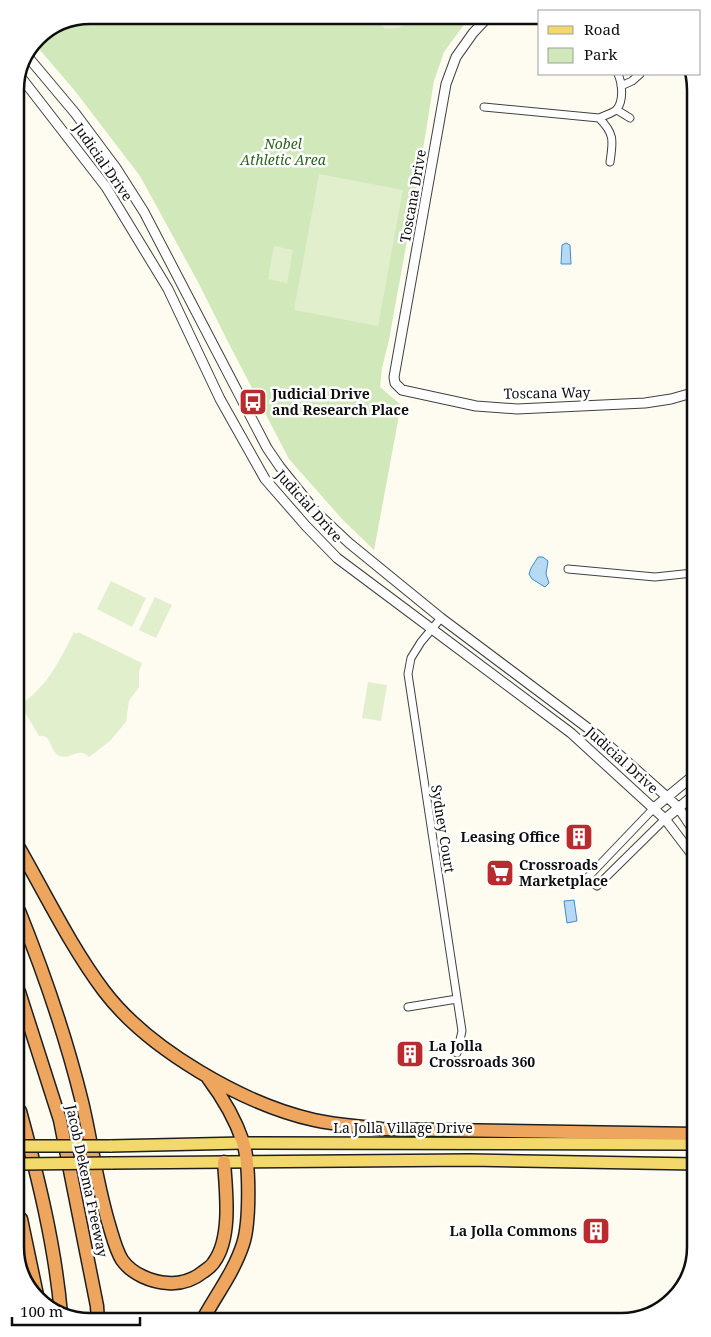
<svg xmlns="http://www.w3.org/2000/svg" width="711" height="1337" viewBox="0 0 711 1337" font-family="'Noto Serif',serif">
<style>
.green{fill:#d0e8ba}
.pitch{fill:#e1efcc}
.water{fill:#b6daf4;stroke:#408cc8}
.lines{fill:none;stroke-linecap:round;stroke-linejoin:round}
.minor-casing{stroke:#414141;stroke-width:9}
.tertiary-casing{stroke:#414141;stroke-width:11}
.primary-casing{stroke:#1f1f1f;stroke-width:14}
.motorway-casing{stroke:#1f1f1f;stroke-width:15}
.minor{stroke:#fff;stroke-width:7}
.tertiary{stroke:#fff;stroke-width:9}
.primary{stroke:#f3d86b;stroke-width:11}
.motorway{stroke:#eea65e;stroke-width:12}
.primary-bridge-casing{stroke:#1f1f1f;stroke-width:14;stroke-linecap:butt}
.primary-bridge{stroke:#f3d86b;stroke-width:11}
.labels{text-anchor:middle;stroke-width:5;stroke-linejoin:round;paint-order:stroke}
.park-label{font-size:14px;font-style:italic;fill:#2b6421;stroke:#fff}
.street-label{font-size:14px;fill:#0e0e0e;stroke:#fff}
.poi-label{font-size:14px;font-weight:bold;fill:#0e0e0e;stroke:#fff;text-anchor:start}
.rim{fill:none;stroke:#0e0e0e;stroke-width:2.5}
</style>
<rect width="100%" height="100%" fill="#fefcf0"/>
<path class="green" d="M 90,15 L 471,15 L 444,52 L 434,81 L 419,174 L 389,340 L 382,368 L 380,387 L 401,405 L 374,550 L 342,519 L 289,459 L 228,342 L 198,282 L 140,176 L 75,91 L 34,43 L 37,37 Z"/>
<path class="pitch" d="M 374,15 L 416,15 L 399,28 L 385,29 Z
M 319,174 L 403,190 L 378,326 L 294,310 Z
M 274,246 L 293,250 L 287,283 L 268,279 Z
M 111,581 L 146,598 L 132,627 L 97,609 Z
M 155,597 L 172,605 L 156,638 L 139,630 Z
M 74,632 L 77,634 L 78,632 L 142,663 L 139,672 L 139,687 L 129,701 L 126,722 L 110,741 L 89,757 C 79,746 71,760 60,756 C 48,751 53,734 39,736 L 23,709 L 20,711 L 18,709 L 19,705 C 46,689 60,660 74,632 Z
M 368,682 L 387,685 L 381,721 L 362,718 Z"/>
<path class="water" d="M 566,243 L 570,245 L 571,264 L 561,264 L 562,245 Z
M 538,557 L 543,557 L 548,561 L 546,574 L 549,583 L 545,587 L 532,579 L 529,574 L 531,568 Z
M 574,900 L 577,921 L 567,923 L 564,901 Z"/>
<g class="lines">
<defs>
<path id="minor" d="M 621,86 L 632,81 L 640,74
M 484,107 L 599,118 C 605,115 614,113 617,109 C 624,100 622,83 618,74
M 617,110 L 630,118
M 599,118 C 615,134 613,141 610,162
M 568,569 L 655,577 L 693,573
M 441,618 L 421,642 L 411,658 L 408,674 L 462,1031 L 457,1053
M 654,808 L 586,879 L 597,886 L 665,819
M 408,1007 L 457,999"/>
<path id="tertiary" d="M 490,15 L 473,33 L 456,57 L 446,84 L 394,377 L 395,383 L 402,390 L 476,406 L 517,409 L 645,403 L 671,399 L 692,393
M 28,57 L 75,113 L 116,168 L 144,212 L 267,448 L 280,467 L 317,513 L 349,543 L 441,618 L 597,735 L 666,796 L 678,807 L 694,831
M 20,76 L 106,187 L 168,289 L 220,399 L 265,479 L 306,526 L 337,558 L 571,733 L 665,819 L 694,857
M 654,808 L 694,775
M 665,819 L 694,795"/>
<path id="primary" d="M 110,1146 L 243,1143 L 695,1144
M 111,1163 L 470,1160 L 696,1164"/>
<path id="motorway" d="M 19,848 C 46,895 71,947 104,991 C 148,1049 243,1104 314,1120 C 336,1125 359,1126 381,1129 L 695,1134
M 19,911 C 44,973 66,1037 82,1102 C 92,1144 97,1187 110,1228 C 113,1238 116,1250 122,1260 C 132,1274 151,1282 168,1283 C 181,1284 193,1280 203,1272 C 207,1269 212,1266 214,1262 C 232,1238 226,1190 224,1162
M 19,992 L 60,1120 L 97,1306 L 98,1322
M 20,1111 C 38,1177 55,1245 61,1314
M 21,1219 L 37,1295
M 202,1321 C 216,1295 234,1272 243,1244 C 250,1223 250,1163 243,1142 C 235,1118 223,1098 208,1078"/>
</defs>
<use href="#minor" class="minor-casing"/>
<use href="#tertiary" class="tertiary-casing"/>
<use href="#primary" class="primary-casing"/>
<use href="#motorway" class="motorway-casing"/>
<use href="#minor" class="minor"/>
<use href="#tertiary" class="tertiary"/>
<use href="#primary" class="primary"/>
<use href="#motorway" class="motorway"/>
<defs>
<path id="primary-bridge" d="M 20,1146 L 110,1146
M 20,1164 L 111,1163"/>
</defs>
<use href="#primary-bridge" class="primary-bridge-casing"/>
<use href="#primary-bridge" class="primary-bridge"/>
</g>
<defs>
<symbol id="bus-square" viewBox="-11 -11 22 22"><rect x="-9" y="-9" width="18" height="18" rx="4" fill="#b92b2c" stroke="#fff"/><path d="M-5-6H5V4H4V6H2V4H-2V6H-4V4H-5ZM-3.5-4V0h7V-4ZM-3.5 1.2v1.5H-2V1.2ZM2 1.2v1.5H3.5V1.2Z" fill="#fff"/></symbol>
<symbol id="building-square" viewBox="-11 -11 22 22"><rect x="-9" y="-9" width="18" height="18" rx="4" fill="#b92b2c" stroke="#fff"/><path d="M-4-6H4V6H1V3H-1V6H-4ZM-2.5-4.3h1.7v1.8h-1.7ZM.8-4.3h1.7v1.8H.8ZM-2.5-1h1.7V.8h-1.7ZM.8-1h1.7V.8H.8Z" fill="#fff"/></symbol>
<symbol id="supermarket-square" viewBox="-11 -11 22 22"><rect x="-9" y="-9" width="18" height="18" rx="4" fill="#b92b2c" stroke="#fff"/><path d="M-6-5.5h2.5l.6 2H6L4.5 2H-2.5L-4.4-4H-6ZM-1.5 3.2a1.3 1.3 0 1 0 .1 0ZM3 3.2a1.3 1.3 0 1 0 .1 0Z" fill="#fff"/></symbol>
</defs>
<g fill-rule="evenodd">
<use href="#bus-square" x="237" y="386" width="32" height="32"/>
<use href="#building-square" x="563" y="821" width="32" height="32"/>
<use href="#supermarket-square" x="484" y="857" width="32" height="32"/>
<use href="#building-square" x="394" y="1038" width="32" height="32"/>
<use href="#building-square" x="580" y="1215" width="32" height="32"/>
</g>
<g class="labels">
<g class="park-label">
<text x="283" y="149">Nobel<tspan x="283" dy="16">Athletic Area</tspan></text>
</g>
<g class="street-label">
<text transform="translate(103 162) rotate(55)" y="5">Judicial Drive</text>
<text transform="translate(413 196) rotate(-80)" y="5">Toscana Drive</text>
<text transform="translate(547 393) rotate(-1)" y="5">Toscana Way</text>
<text transform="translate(309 506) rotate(48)" y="5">Judicial Drive</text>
<text transform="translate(622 760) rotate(42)" y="5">Judicial Drive</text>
<text transform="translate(443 829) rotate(81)" y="5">Sydney Court</text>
<text x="403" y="1133">La Jolla Village Drive</text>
<text transform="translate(87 1181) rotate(78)" y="5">Jacob Dekema Freeway</text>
</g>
<g class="poi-label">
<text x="272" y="399">Judicial Drive<tspan x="272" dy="16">and Research Place</tspan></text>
<text x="560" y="842" text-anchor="end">Leasing Office</text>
<text x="519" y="870">Crossroads<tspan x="519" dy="16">Marketplace</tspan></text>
<text x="429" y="1051">La Jolla<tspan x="429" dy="16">Crossroads 360</tspan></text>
<text x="577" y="1236" text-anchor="end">La Jolla Commons</text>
</g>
</g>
<path d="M0 0H711V1337H0ZM90 24H621A66 66 0 0 1 687 90V1247A66 66 0 0 1 621 1313H90A66 66 0 0 1 24 1247V90A66 66 0 0 1 90 24Z" fill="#fff" fill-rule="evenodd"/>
<path class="rim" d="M90 24H621A66 66 0 0 1 687 90V1247A66 66 0 0 1 621 1313H90A66 66 0 0 1 24 1247V90A66 66 0 0 1 90 24Z"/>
<rect x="538" y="10" width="162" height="65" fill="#ffffff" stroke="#9f9f9f"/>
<rect x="548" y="26" width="25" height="8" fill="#f3d86b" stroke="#9f9f9f"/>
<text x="584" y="35" font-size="15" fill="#0e0e0e">Road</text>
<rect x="548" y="48" width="25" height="15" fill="#d0e8ba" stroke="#9f9f9f"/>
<text x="584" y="60" font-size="15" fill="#0e0e0e">Park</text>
<path d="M12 1317v8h128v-8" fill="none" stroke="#0e0e0e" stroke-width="2.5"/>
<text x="20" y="1317" font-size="15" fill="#0e0e0e" stroke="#ffffff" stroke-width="4" paint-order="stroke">100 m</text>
</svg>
